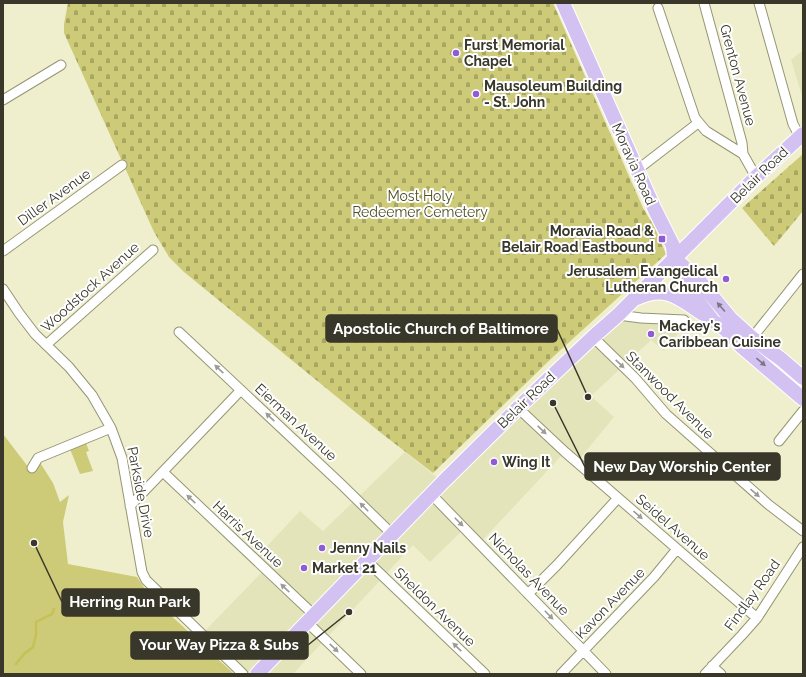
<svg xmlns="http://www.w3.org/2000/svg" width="806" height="677" viewBox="0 0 806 677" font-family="Raleway,sans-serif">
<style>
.built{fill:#e4e4bb}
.cemetery{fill:url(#cemetery-stones)}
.park{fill:#cecb78}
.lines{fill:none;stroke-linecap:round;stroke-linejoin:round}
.stream{stroke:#c5c156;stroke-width:2.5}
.street-casing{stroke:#959575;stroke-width:11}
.primary-casing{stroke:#fff;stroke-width:16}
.street{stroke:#fff;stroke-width:9}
.primary{stroke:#d3c1f1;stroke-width:14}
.oneway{fill:#7e7584}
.oneway2{fill:#9c9b94}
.poi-dot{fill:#8f5cd5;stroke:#fff;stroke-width:1.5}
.labels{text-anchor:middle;stroke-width:4;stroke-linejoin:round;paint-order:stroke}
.poi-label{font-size:14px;font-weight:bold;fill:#38372a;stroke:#fff;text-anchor:start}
.street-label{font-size:14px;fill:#38372a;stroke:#fff}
.park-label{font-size:14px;fill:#504e22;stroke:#fff}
.leader{fill:none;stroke:#38372a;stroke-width:1.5}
.callout-dot{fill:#38372a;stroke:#fff;stroke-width:1.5}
.callout{fill:#38372a;stroke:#38372a;stroke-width:1.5}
.callout-label{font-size:15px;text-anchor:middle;font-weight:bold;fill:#fff}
</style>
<defs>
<pattern id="cemetery-stones" width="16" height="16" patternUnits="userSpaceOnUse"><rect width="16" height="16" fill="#cecb78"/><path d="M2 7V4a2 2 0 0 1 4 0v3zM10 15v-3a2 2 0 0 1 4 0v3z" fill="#a8a663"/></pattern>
</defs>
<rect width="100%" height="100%" fill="#f0efcd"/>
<path class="built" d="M 803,50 L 803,99 L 791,60 Z
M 621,315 L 689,320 L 664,351 L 651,340 L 591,396 L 614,417 L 577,462 L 565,452 L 479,544 L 464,529 L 430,562 L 413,545 L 293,674 L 243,674 L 201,635 L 264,570 L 254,560 L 300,511 L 323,531 L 405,452 L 443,482 Z"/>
<path class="cemetery" d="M 68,3 L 553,3 L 643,208 L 655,228 L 666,254 L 554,356 L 433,473 L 381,433 L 184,272 L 169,257 L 154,232 L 64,33 L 64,24 Z
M 803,154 L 803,211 L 774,246 L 742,208 Z"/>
<path class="park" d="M 3,434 L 29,468 L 39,461 L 53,483 L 60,502 L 69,495 L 63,522 L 68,564 L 137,577 L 150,596 L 234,674 L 3,674 Z
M 86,443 L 89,451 L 86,452 L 93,471 L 80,474 L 70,449 Z"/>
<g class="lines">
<path class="stream" d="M 16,664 L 24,654 L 33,647 L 36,635 L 36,622 L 52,614 L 54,609"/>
<defs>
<path id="street" d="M 704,3 L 742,143 L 743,154
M 759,3 L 793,124 L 800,137
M 658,8 L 695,118 L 706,131 L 743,154 L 756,177
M 3,100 L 61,65
M 637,170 L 698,123
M 3,251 L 122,165
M 3,289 L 19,313 L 35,334 L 69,367 L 92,395 L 111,428 L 122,458 L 142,572 L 146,580 L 243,674
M 618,315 L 641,318 L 684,320
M 179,332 L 341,484 L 392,534
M 593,337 L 635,378 L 666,414 L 769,505 L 803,531
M 752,338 L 803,274
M 46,345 L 153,250
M 518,408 L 565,452 L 757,618
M 779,441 L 803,411
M 32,468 L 38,458 L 111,428
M 163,472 L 314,615
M 431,494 L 606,674
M 130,506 L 241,390
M 366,560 L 485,674
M 528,594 L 557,565 L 618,498
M 307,622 L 361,674
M 712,666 L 721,674
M 561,674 L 654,577 L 677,549
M 705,674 L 742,635 L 757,618 L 803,547"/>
<path id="primary" d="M 563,3 L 655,210 L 673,246 L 674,259 L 682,280 L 713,321 L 726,330 L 742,347 L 803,399
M 675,259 L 697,278 L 731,319 L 752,338 L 781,359 L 803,378
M 637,298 C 666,284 680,299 703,314
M 257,674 L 443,482 L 518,408 L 593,337 L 618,315 L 756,177 L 803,134"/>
</defs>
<use href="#street" class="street-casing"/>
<use href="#primary" class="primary-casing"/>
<use href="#street" class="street"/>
<use href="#primary" class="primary"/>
</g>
<defs><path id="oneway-solid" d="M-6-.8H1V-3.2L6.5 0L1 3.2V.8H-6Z"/></defs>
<g class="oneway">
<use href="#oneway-solid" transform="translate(721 307) rotate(-131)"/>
<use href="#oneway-solid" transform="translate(761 362) rotate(40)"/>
</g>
<g class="oneway2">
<use href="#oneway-solid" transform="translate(620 364) rotate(44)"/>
<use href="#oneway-solid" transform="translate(219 369) rotate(-137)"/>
<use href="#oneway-solid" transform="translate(270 417) rotate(-137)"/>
<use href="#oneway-solid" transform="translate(542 430) rotate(43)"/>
<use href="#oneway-solid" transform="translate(755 493) rotate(41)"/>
<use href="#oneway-solid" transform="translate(191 499) rotate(-137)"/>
<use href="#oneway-solid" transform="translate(364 507) rotate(-135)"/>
<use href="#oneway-solid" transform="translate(638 515) rotate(41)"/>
<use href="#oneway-solid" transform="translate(459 522) rotate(45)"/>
<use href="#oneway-solid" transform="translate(285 588) rotate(-137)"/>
<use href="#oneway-solid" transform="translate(549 615) rotate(46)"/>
<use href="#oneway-solid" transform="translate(457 647) rotate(-136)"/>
<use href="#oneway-solid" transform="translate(334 648) rotate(44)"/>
</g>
<g class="poi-dot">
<circle cx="456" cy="53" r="4"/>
<circle cx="476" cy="94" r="4"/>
<rect x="658" y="235" width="8" height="8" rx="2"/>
<circle cx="726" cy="279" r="4"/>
<circle cx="651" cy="334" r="4"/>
<circle cx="494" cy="462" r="4"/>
<circle cx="322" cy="548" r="4"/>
<circle cx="304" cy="568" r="4"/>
</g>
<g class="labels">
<g class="poi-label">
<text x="464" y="50">Furst Memorial<tspan x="464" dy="16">Chapel</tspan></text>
<text x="484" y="91">Mausoleum Building<tspan x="484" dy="16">- St. John</tspan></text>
<text x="654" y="236" text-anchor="end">Moravia Road &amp;<tspan x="654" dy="16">Belair Road Eastbound</tspan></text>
<text x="718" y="276" text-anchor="end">Jerusalem Evangelical<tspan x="718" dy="16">Lutheran Church</tspan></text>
<text x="659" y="331">Mackey's<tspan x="659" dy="16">Caribbean Cuisine</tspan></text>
<text x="502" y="467">Wing It</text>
<text x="330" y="553">Jenny Nails</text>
<text x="312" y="573">Market 21</text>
</g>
<g class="street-label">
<text transform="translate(738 75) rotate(75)" y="5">Grenton Avenue</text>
<text transform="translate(634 164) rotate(66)" y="5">Moravia Road</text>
<text transform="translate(759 175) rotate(-44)" y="5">Belair Road</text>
<text transform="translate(54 197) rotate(-36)" y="5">Diller Avenue</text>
<text transform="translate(90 287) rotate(-42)" y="5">Woodstock Avenue</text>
<text transform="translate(670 395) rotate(45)" y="5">Stanwood Avenue</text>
<text transform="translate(526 400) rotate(-44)" y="5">Belair Road</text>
<text transform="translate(296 422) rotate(43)" y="5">Eierman Avenue</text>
<text transform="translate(141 492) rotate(79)" y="5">Parkside Drive</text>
<text transform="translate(673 527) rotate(41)" y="5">Seidel Avenue</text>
<text transform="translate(248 534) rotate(43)" y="5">Harris Avenue</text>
<text transform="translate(529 574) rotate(46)" y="5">Nicholas Avenue</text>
<text transform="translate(752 595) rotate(-54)" y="5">Findlay Road</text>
<text transform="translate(610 603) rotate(-46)" y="5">Kavon Avenue</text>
<text transform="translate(435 607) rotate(44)" y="5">Sheldon Avenue</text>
</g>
<g class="park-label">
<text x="420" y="201">Most Holy<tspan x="420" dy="16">Redeemer Cemetery</tspan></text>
</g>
</g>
<path class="leader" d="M588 397L557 329M553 403L585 467M34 543L62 602M349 612L308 645"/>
<g class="callout-dot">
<circle cx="588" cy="397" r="4"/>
<circle cx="553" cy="403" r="4"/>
<circle cx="34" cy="543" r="4"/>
<circle cx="349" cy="612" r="4"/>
</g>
<g class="callout">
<rect x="326" y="315" width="231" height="27" rx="4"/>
<rect x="585" y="453" width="195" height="27" rx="4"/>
<rect x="62" y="589" width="137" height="27" rx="4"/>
<rect x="131" y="632" width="177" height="27" rx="4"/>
</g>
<g class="callout-label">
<text x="441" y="334">Apostolic Church of Baltimore</text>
<text x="682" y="472">New Day Worship Center</text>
<text x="130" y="607">Herring Run Park</text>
<text x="219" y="650">Your Way Pizza &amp; Subs</text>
</g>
<rect width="806" height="677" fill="none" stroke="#38372a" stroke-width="8"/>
</svg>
